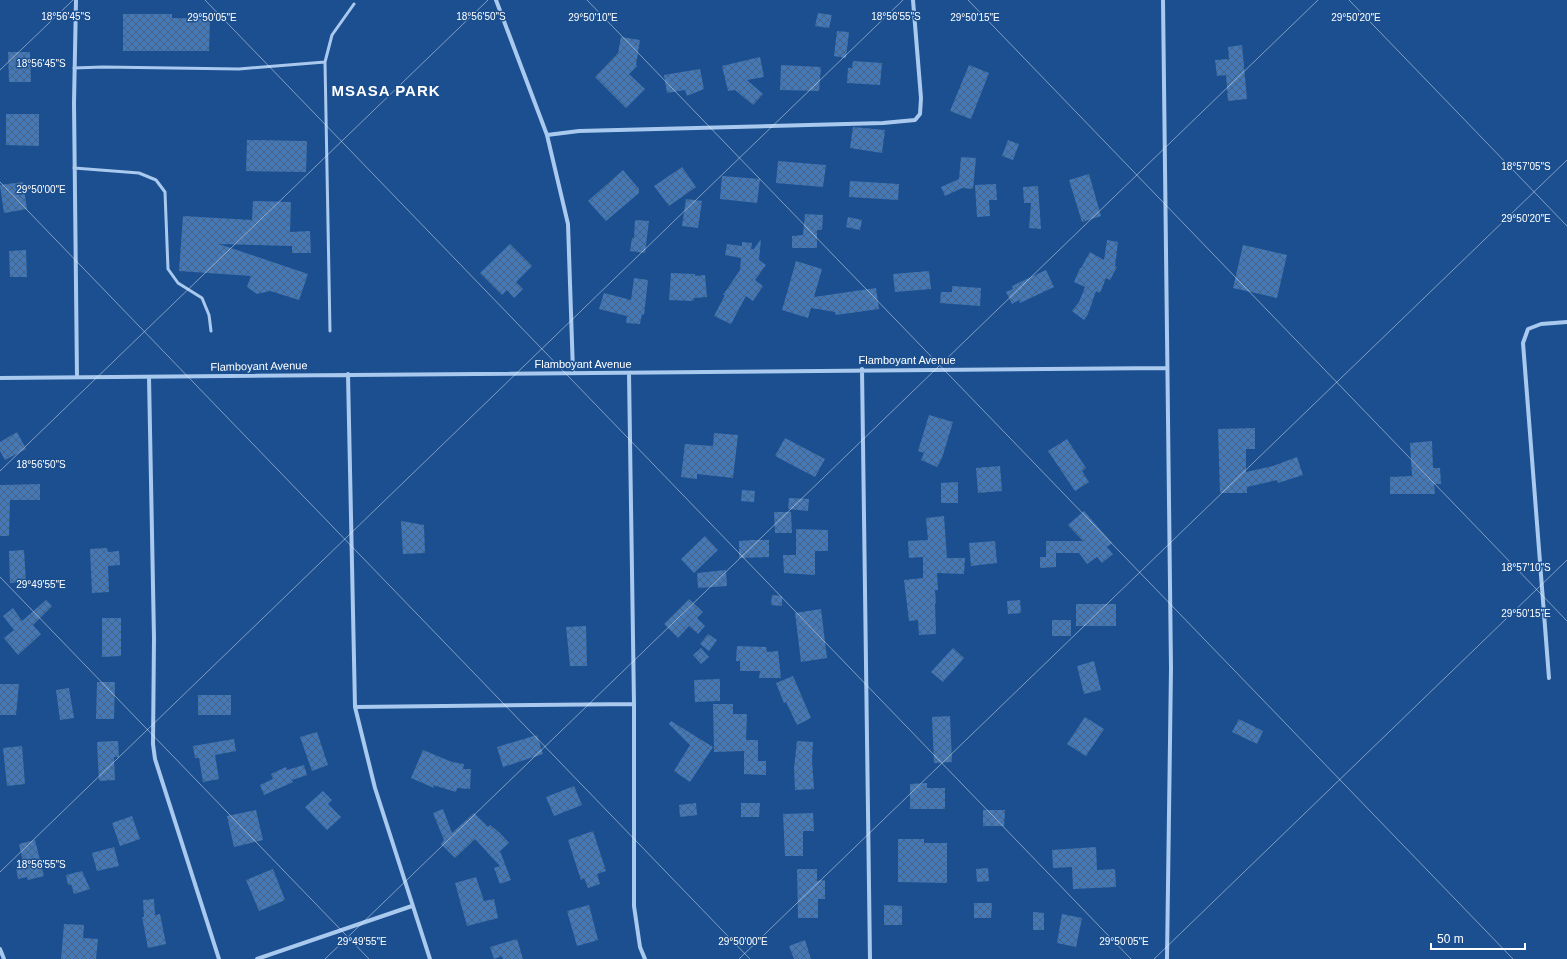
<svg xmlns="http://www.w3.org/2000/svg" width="1567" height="959" viewBox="0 0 1567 959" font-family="Arial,sans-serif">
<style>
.building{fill:url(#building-cross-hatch)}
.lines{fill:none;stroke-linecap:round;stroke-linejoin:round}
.service{stroke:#a9c9ee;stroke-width:3}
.minor{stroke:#a9c9ee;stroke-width:4}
.ticks{fill:none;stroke:#fff;stroke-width:1;stroke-opacity:0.45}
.labels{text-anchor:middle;stroke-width:3;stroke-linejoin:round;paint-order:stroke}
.street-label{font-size:11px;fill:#fff;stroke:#1b4f8f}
.district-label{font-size:15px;font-weight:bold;letter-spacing:1px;fill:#fff;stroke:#1b4f8f}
.ticks-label{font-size:10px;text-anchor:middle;fill:#fff;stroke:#1b4f8f;stroke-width:3;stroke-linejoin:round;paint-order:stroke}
</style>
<defs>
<pattern id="building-cross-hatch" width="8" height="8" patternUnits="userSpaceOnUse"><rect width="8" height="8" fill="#4478b7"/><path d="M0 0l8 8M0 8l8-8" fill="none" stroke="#486282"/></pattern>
</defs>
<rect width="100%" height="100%" fill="#1b4f8f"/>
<path class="building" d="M 818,13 L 832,15 L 829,28 L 815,26 Z
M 123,14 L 172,14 L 172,18 L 210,19 L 209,51 L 123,51 Z
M 837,31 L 849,32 L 846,58 L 834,56 Z
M 621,37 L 640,40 L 636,65 L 637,66 L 629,74 L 645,89 L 626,108 L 595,77 L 618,53 Z
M 1242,45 L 1247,99 L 1228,101 L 1226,75 L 1217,76 L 1215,60 L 1229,59 L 1228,47 Z
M 8,52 L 30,52 L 31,82 L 9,82 Z
M 760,57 L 764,77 L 747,80 L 763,94 L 753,105 L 735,90 L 728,91 L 722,66 Z
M 853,61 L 882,63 L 880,85 L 847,83 L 848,68 L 852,68 Z
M 781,65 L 821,67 L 819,91 L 780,90 Z
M 969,65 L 989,73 L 971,119 L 950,111 Z
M 700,69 L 704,89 L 687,96 L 685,90 L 667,93 L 664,75 Z
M 6,114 L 39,114 L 39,146 L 6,145 Z
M 853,127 L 885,130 L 882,153 L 850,148 Z
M 247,140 L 307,141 L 306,172 L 246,171 Z
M 1008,140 L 1019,144 L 1013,160 L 1002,156 Z
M 961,157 L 976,158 L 973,189 L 962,188 L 945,196 L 941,187 L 959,179 Z
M 778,161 L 826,165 L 823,187 L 776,183 Z
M 682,167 L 696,187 L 669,206 L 654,186 Z
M 623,170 L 639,189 L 639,193 L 606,221 L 588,201 Z
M 1089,174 L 1101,216 L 1082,222 L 1069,180 Z
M 722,176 L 760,179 L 757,203 L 720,199 Z
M 850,181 L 899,184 L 898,200 L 849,197 Z
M 23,182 L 27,209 L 4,213 L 0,185 Z
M 996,184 L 997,200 L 989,200 L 990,216 L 977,217 L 975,185 Z
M 1038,186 L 1041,229 L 1029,228 L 1031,203 L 1024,203 L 1023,187 Z
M 686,199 L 702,201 L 698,228 L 682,226 Z
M 253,201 L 291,202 L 290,232 L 310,231 L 311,253 L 292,253 L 292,246 L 219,244 L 308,274 L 299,300 L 270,291 L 257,294 L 247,287 L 251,276 L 179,271 L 183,216 L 252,220 Z
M 805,214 L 823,215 L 822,230 L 817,230 L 817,248 L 792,248 L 792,236 L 803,235 Z
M 848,217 L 862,220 L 860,230 L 846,227 Z
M 635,220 L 649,221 L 645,253 L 630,251 L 632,238 L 634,238 Z
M 761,239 L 759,260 L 766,265 L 755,280 L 763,286 L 753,301 L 746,296 L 731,324 L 714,316 L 725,295 L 723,295 L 740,270 L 741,258 L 725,255 L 727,244 L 742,246 L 742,242 L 752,243 L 751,249 L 754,249 Z
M 1107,240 L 1118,242 L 1115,266 L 1117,267 L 1110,280 L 1106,278 L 1100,293 L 1096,291 L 1088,314 L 1084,320 L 1072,311 L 1079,302 L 1085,287 L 1074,282 L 1080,268 L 1081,268 L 1090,252 L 1104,260 Z
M 510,244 L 532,266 L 516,282 L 523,289 L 514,298 L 507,290 L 502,295 L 480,273 Z
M 1243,245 L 1287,255 L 1277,298 L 1233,288 Z
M 26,250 L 27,277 L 10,277 L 9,251 Z
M 796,261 L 822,269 L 814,297 L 876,288 L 879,309 L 836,315 L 835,312 L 811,308 L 808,318 L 782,310 Z
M 1046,270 L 1054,287 L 1020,303 L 1019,300 L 1012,304 L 1006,292 L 1013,289 L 1012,286 Z
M 929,271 L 931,289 L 895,292 L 893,274 Z
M 671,273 L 695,274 L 695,276 L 705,275 L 707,297 L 694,298 L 693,301 L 669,300 Z
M 634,278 L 648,280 L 644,315 L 642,314 L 640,324 L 626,323 L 627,316 L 599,309 L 604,293 L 631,300 Z
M 952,286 L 981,288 L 980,306 L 940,303 L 941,292 L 952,292 Z
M 929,415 L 953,422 L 942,458 L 937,467 L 921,460 L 924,453 L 918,451 Z
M 1255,428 L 1255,449 L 1246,449 L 1246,472 L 1273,466 L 1297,457 L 1303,475 L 1278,483 L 1277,480 L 1247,487 L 1247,493 L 1220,493 L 1218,429 Z
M 17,432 L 26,449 L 5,460 L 0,451 L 0,442 Z
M 714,433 L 738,435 L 733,478 L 697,474 L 697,479 L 681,477 L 685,444 L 713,446 Z
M 785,438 L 825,459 L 815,477 L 775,456 Z
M 1067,439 L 1086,468 L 1082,471 L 1089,482 L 1075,491 L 1048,451 Z
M 1432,441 L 1433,468 L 1440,468 L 1441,484 L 1434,484 L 1435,494 L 1390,494 L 1390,477 L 1412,476 L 1410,443 Z
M 1000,466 L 1002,491 L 978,493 L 976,468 Z
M 958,482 L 958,503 L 941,503 L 941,483 Z
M 40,484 L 40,500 L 10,500 L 9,536 L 0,536 L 0,485 Z
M 742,490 L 755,491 L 754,502 L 741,501 Z
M 789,498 L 809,499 L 808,511 L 788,509 Z
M 1084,511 L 1112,543 L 1107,547 L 1113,554 L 1102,563 L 1097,557 L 1087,564 L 1079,553 L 1056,553 L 1056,567 L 1040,568 L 1040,557 L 1046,557 L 1046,541 L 1083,541 L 1068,525 Z
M 774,512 L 791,512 L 792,533 L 775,533 Z
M 944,516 L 947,558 L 965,558 L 964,574 L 937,573 L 938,590 L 935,590 L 936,603 L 935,603 L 936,634 L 919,635 L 918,620 L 909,621 L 904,580 L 923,578 L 923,557 L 909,558 L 908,541 L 928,540 L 926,518 Z
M 401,521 L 424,525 L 425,553 L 403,554 Z
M 796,529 L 828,530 L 828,551 L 815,551 L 815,575 L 784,573 L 783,555 L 796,555 Z
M 705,536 L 718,550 L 694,573 L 681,559 Z
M 752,540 L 769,540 L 769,557 L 739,558 L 739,541 Z
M 995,541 L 997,563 L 971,566 L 969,543 Z
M 107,548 L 108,552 L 119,551 L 120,565 L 108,566 L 109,592 L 92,593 L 90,549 Z
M 24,550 L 26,582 L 10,583 L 9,551 Z
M 726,570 L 727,586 L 698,588 L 697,573 Z
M 772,595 L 782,596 L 782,606 L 771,605 Z
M 689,599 L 703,612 L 697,618 L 705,626 L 698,634 L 689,626 L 678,638 L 664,624 Z
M 46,600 L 52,606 L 33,625 L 41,634 L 18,655 L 4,638 L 14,630 L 3,616 L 13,608 L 22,621 Z
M 1020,600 L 1021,613 L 1008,614 L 1007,601 Z
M 1076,604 L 1116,604 L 1116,626 L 1076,626 Z
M 821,609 L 827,658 L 801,662 L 795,613 Z
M 102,618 L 121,618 L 121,656 L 102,657 Z
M 1052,620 L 1071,620 L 1071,636 L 1052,636 Z
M 586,626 L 587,666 L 570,666 L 566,627 Z
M 708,634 L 717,640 L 709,651 L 700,644 Z
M 737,646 L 766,647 L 767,652 L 778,651 L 781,678 L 759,678 L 760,671 L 740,671 L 740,661 L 736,661 Z
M 701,648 L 709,657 L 701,664 L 693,655 Z
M 953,648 L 964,658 L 943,682 L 931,672 Z
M 1094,661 L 1101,690 L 1084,694 L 1077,666 Z
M 793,676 L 811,718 L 797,725 L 786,702 L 784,703 L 776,683 Z
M 720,679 L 720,701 L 695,702 L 694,680 Z
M 97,682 L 115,682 L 114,719 L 96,719 Z
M 0,684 L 19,684 L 16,715 L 0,715 Z
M 69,688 L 74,718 L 60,720 L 56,690 Z
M 198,695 L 231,695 L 231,715 L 198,715 Z
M 713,704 L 733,704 L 733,714 L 747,714 L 746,740 L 758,740 L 758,761 L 766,761 L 766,775 L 744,774 L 744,751 L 714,752 Z
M 950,716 L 952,762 L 934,763 L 932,717 Z
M 1085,717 L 1104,729 L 1086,756 L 1067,744 Z
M 1239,719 L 1263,731 L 1257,744 L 1232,732 Z
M 671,721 L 713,747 L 690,782 L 674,771 L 690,745 L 669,724 Z
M 317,732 L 328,765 L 312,771 L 300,737 Z
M 537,735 L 543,754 L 503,767 L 497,747 Z
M 234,739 L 236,751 L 215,755 L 219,779 L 203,782 L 199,758 L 195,758 L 193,746 Z
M 113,741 L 118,741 L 119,757 L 114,757 L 115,780 L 99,781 L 97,742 Z
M 797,741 L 813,742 L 812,760 L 814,789 L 795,790 L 794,768 Z
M 22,746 L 25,784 L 7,786 L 3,748 Z
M 423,750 L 452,762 L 464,764 L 463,769 L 471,769 L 470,789 L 457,788 L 456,792 L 433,785 L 434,788 L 411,778 Z
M 304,765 L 307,775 L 292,780 L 293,782 L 264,795 L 260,785 L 273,779 L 271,774 L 286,767 L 287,770 Z
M 927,783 L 927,788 L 945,788 L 945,809 L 910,809 L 910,784 Z
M 574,786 L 582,805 L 554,816 L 546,797 Z
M 323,791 L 332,800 L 328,804 L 341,817 L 327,830 L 305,807 Z
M 696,803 L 697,815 L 680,817 L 679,805 Z
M 741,803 L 760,803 L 759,817 L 741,817 Z
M 443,809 L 452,833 L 474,813 L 488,827 L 490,825 L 500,833 L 509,843 L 500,851 L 511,880 L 500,884 L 494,868 L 500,866 L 475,839 L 455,858 L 441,844 L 444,840 L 433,813 Z
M 256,810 L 263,840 L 234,847 L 227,816 Z
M 983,810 L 1005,810 L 1004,826 L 983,826 Z
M 813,813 L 814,831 L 803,831 L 803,856 L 785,856 L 783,814 Z
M 132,816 L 140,839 L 120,846 L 112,823 Z
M 593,831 L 606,871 L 597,874 L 600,884 L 588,888 L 584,878 L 581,880 L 568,840 Z
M 898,839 L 924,839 L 924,843 L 947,843 L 947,883 L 898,882 Z
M 35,840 L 44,876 L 28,880 L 27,877 L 18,879 L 16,868 L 24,866 L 19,844 Z
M 114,847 L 119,866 L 97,871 L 92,853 Z
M 1096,847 L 1097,870 L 1115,869 L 1116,887 L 1073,889 L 1072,867 L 1053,868 L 1052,850 Z
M 988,868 L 989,881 L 977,882 L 976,869 Z
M 273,869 L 285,900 L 259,911 L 246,880 Z
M 797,869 L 817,869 L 817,881 L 825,880 L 825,899 L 818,899 L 818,918 L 798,918 Z
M 82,871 L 90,889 L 74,894 L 71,884 L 68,885 L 66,875 Z
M 476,877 L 484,901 L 494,899 L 498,918 L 467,926 L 455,883 Z
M 154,899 L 155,915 L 160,914 L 166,944 L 148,948 L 142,917 L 144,917 L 143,900 Z
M 974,903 L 992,903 L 991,918 L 974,918 Z
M 589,905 L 598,940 L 577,946 L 567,911 Z
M 884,905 L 902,906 L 902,925 L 884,925 Z
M 1033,912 L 1044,913 L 1044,930 L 1033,930 Z
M 1062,914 L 1082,918 L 1076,947 L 1057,943 Z
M 64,924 L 84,925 L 83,938 L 98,939 L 96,959 L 61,959 Z
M 517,939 L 523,959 L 503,959 L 502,956 L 494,959 L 490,947 Z
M 805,940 L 811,959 L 794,959 L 789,946 Z"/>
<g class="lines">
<path class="service" d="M 74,68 L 103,67 L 239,69 L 325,62
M 74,168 L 139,173 L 156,180 L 165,192 L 168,269 L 178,283 L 202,298 L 209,315 L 211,331
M 330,331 L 325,62 L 332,35 L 354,4"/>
<path class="minor" d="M 76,0 L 74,103 L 77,377
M 496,0 L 547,135 L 568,224 L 573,372
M 1163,0 L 1171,668 L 1167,959
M 547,135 L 579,131 L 883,123 L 915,120 L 920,114 L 921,98 L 913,0
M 862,369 L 870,959
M 629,373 L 634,704 L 634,906 L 640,947 L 645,959
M 348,374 L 355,707 L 375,788 L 430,959
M 149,377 L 154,638 L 153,744 L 155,759 L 219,959
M 0,378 L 1166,368
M 1549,678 L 1523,343 L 1528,329 L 1541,324 L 1567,322
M 355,707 L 634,704
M 0,949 L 4,959
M 257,959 L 412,906"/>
</g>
<path class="ticks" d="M 205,0 L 1131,959M 587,0 L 1513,959M 968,0 L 1567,621M 1349,0 L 1567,226M 0,70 L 73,0M 0,182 L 750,959M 0,471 L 488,0M 0,577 L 369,959M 0,872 L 903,0M 325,959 L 1318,0M 739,959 L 1567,160M 1154,959 L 1567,560"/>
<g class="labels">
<g class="street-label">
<text x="907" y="364">Flamboyant Avenue</text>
<text x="583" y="368">Flamboyant Avenue</text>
<text transform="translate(259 366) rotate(-1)" y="4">Flamboyant Avenue</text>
</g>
<g class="district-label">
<text x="386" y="96">MSASA PARK</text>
</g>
</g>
<g class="ticks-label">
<text x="66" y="20">18°56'45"S</text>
<text x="481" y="20">18°56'50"S</text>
<text x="896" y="20">18°56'55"S</text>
<text x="212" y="21">29°50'05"E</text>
<text x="593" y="21">29°50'10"E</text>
<text x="975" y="21">29°50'15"E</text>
<text x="1356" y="21">29°50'20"E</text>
<text x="41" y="67">18°56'45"S</text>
<text x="1526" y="170">18°57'05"S</text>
<text x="41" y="193">29°50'00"E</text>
<text x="1526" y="222">29°50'20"E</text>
<text x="41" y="468">18°56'50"S</text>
<text x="1526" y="571">18°57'10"S</text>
<text x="41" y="588">29°49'55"E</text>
<text x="1526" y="617">29°50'15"E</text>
<text x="41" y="868">18°56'55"S</text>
<text x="362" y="945">29°49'55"E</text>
<text x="743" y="945">29°50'00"E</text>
<text x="1124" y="945">29°50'05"E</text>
</g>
<path d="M1431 943v6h94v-6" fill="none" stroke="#ffffff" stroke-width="2"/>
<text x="1437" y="943" font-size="12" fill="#ffffff" stroke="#1b4f8f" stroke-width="3" paint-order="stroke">50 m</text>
</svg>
